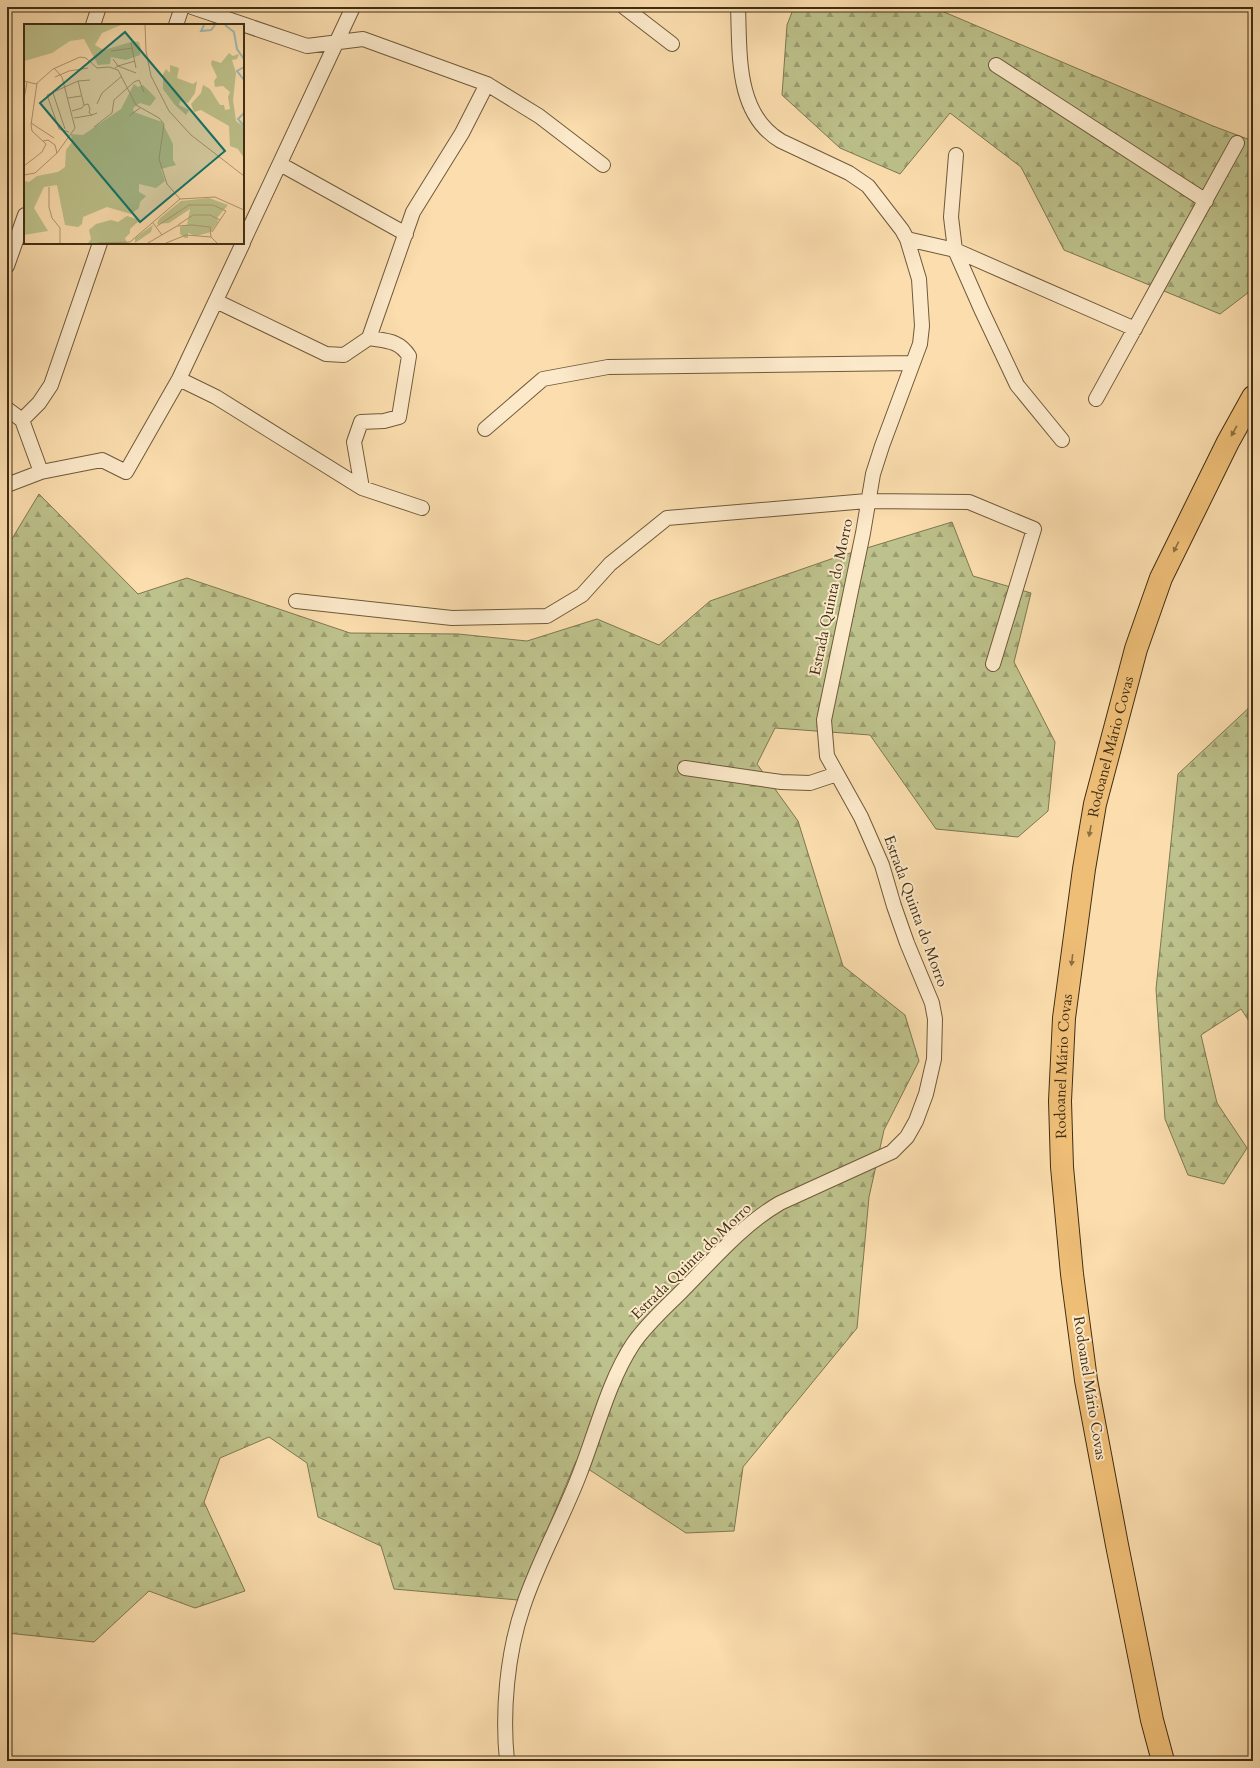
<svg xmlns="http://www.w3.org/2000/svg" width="1260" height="1768" viewBox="0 0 1260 1768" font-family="Cardo,serif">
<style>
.forest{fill:url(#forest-firs);stroke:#7e7850}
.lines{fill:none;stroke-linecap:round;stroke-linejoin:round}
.street-casing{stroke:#6f5a3a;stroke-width:16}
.highway-casing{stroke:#402e14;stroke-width:24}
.street{stroke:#fce9ca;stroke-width:14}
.highway{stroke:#eebe77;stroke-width:22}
.oneway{fill:#8e6f41}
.labels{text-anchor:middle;stroke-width:4;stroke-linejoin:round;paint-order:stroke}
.street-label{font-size:15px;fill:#402e14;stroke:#fce9ca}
.inset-river{fill:none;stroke:#a1bab3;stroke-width:2}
.inset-road{fill:none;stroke:#b09770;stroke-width:1}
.view{fill:#0f766e;fill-opacity:0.15;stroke:#0f766e;stroke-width:2}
.inset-edge{fill:none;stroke:#402e14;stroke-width:2}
</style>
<defs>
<pattern id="forest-firs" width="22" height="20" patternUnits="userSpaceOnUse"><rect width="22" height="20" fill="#bdc18b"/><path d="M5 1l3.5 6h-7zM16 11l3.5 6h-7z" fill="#9b9d70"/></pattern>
</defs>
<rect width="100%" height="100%" fill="#fbddae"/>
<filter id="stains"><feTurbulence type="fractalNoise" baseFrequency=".005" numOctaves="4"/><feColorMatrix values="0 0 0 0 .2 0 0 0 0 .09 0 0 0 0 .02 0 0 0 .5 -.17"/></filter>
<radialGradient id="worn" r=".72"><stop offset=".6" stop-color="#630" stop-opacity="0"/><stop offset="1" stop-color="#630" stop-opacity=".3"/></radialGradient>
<path class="forest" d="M 794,7 L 943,7 L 944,12 L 1213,126 L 1253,141 L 1253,289 L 1220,314 L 1064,250 L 1021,167 L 950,113 L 900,174 L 840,148 L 782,95 L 787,25 Z
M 39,494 L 138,594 L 187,578 L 350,633 L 458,634 L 527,641 L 597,619 L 659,645 L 710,601 L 834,558 L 952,522 L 973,576 L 1031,593 L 1014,662 L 1055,742 L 1048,811 L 1018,837 L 936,829 L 870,735 L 775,728 L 757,764 L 798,821 L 843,966 L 905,1015 L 919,1061 L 884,1130 L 869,1197 L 857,1328 L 743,1467 L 734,1531 L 686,1533 L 576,1461 L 518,1600 L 394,1589 L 381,1546 L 318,1517 L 307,1463 L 269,1437 L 220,1458 L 204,1502 L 245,1591 L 195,1608 L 149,1591 L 94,1642 L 7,1633 L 7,547 Z
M 1253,704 L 1253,1027 L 1241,1009 L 1201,1035 L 1217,1103 L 1247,1148 L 1224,1184 L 1188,1175 L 1165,1119 L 1156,989 L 1178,774 Z"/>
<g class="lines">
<defs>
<path id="street" d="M 192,7 L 307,46 L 363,39 L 487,84 L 539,116 L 603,165
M 624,7 L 672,44
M 93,25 L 99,7
M 176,25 L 182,7
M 996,65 L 1206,201
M 956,155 L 951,217 L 955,250 L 1135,329
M 280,164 L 406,234
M 907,239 L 955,250 L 981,309 L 1017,385 L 1062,440
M 243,242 L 353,7
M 7,266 L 25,215
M 216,301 L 326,354 L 344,355 L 369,338
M 179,379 L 216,397 L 362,488
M 1096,399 L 1237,143
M 7,409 L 22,420 L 41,472
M 22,420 L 39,403 L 51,385 L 100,243
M 485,429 L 543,379 L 608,367 L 913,363
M 7,485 L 41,472 L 102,460 L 126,472 L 179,379 L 243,243
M 422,508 L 362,488 L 354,442 L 361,422 L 384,421 L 399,417 L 409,356 C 399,340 386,341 369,338 L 413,212 L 462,133 L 487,84
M 296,601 L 452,618 L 547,616 L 582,595 L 610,564 L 667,518 L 867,501 L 969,502 L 1034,529 L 993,664
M 685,768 L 781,782 L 810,783 L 837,774
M 507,1761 C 502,1712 507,1654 523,1607 C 538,1561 563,1518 580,1473 C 596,1432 609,1380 633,1344 C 646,1325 665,1308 681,1292 C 712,1261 742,1225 780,1203 L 892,1152 L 907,1137 L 916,1121 L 926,1094 L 934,1059 L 935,1019 L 932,1003 L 907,943 L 894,906 L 882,865 L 861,817 L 827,756 L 824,720 L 863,533 L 873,474 L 882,446 L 920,344 L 922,326 L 919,279 L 907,239 L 902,230 L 868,186 L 849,173 L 781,141 C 735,114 740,53 738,7"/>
<g id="highway">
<path id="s1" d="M 1163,1761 L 1152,1720 L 1117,1545 L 1086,1380 L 1072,1274 L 1062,1167 L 1060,1101 L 1064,1018 L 1084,869 L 1095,804 L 1136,649 L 1161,578 L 1228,442 L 1253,397"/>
</g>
</defs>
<use href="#street" class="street-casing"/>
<use href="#highway" class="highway-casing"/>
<use href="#street" class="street"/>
<use href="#highway" class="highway"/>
</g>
<defs><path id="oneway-solid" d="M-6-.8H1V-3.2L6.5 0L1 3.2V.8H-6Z"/></defs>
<g class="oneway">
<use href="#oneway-solid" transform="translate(1234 431) rotate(119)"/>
<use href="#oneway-solid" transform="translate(1176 547) rotate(116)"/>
<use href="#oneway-solid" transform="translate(1090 831) rotate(100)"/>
<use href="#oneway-solid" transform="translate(1072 960) rotate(97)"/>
</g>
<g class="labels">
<g class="street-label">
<text transform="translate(831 597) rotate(-78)" y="5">Estrada Quinta do Morro</text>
<text dy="5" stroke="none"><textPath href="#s1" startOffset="1028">Rodoanel Mário Covas</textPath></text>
<text transform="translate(916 911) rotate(70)" y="5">Estrada Quinta do Morro</text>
<text dy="5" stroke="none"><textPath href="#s1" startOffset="704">Rodoanel Mário Covas</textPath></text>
<text transform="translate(691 1261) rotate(-44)" y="5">Estrada Quinta do Morro</text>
<text transform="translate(1090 1388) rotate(81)" y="5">Rodoanel Mário Covas</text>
</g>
</g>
<g transform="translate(24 24)">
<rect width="220" height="220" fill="#fbddae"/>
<path d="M 0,1 L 97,1 L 78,9 L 71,21 L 80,26 L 110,17 L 115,18 L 117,25 L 116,31 L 102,36 L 87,33 L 86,40 L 74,41 L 60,15 L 46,17 L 28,29 L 0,37 ZM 205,29 L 209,32 L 215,30 L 213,35 L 208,36 L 212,49 L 209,76 L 212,97 L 220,103 L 220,134 L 214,125 L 206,122 L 205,102 L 177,86 L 170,88 L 167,80 L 177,69 L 179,61 L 186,65 L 196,81 L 200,81 L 201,86 L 206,85 L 204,73 L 206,68 L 199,62 L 191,63 L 190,57 L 193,53 L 187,40 L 188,36 L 197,39 ZM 146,41 L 155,44 L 153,54 L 169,60 L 173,57 L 171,69 L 164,79 L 156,77 L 155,81 L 165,86 L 162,91 L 150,80 L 139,65 L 139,50 L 142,45 L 146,49 ZM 110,60 L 114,63 L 119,61 L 132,74 L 126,82 L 116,79 L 109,84 L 110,88 L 138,98 L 149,120 L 149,136 L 152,141 L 137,145 L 141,157 L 132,164 L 115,160 L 115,168 L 122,172 L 116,178 L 115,184 L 107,190 L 83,183 L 59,193 L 58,200 L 54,203 L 41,201 L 33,161 L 20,163 L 10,184 L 24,207 L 0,211 L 0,157 L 5,158 L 13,152 L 34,148 L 41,143 L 42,126 L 48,118 L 47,110 L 59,111 L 97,85 ZM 185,174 L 204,181 L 193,194 L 194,198 L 187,208 L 172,212 L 164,209 L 164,214 L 161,214 L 156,210 L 156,203 L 163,201 L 166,185 L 145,199 L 133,200 L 135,195 L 157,177 ZM 103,192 L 116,196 L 106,205 L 106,209 L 101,214 L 103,219 L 64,219 L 67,215 L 65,206 L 72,200 L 87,196 L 94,198 ZM 129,201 L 127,208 L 111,219 L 111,214 Z" fill="#bdc18b"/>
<path class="inset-river" d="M 180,1 L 177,7 L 187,6 L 191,1M 201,1 L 210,8 L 213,25 L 220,35M 220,43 L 213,47 L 220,56M 220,89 L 214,95 L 220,102"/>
<path class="inset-road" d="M 121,1 L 122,27 L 127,52 L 145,87 L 167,111 L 220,152M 107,19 L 112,44M 87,27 L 109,24M 89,35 L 94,42 L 111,37M 91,44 L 94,42 L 112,49M 31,53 L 45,47 L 64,44M 0,57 L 12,60 L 29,45 L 56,33 L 62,34 L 73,44 L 85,43 L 94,46 L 112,81 L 135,94 L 140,100 L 135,135 L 143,160 L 156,175M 54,57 L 60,81 L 64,80 L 66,85 L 65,89 L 68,91 L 73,89M 29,69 L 41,105M 44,74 L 57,72M 0,75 L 3,58M 73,80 L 78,69 L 98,52M 48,87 L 58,84 L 60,81M 105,92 L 116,84M 50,94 L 68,91M 7,99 L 30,114M 70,103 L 88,89 L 90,76 L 110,58 L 115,56 L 120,68M 45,108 L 35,105 L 23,71 L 54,57 L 66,56M 19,117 L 24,116 L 31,121 L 33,129 L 51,104 L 38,53 L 30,44M 0,142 L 18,128 L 22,120 L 8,107 L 7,101 L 13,59M 0,151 L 11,149 L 33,129M 25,163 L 25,183 L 28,194 L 36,204 L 36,219M 156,175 L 191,173 L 220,186M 129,199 L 138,211M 154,201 L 169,191 L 186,191 L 196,196M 133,202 L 165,181 L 189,181 L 202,187 L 188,208M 74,219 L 106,218 L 156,175M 124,219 L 153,202 L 168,201 L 186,203 L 187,213 L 193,219M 142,219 L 162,211 L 187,213"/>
<path class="view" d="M 101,8 L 201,127 L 116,198 L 16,79 Z"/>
<rect width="220" height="220" class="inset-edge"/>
</g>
<rect width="1260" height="1768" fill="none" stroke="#fbddae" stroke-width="24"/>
<rect x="8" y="8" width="1244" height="1752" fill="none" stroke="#402e14" stroke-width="2"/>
<rect x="12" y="12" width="1236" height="1744" fill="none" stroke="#402e14"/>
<rect width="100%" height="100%" filter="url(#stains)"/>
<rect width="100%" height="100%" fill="url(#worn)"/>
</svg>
